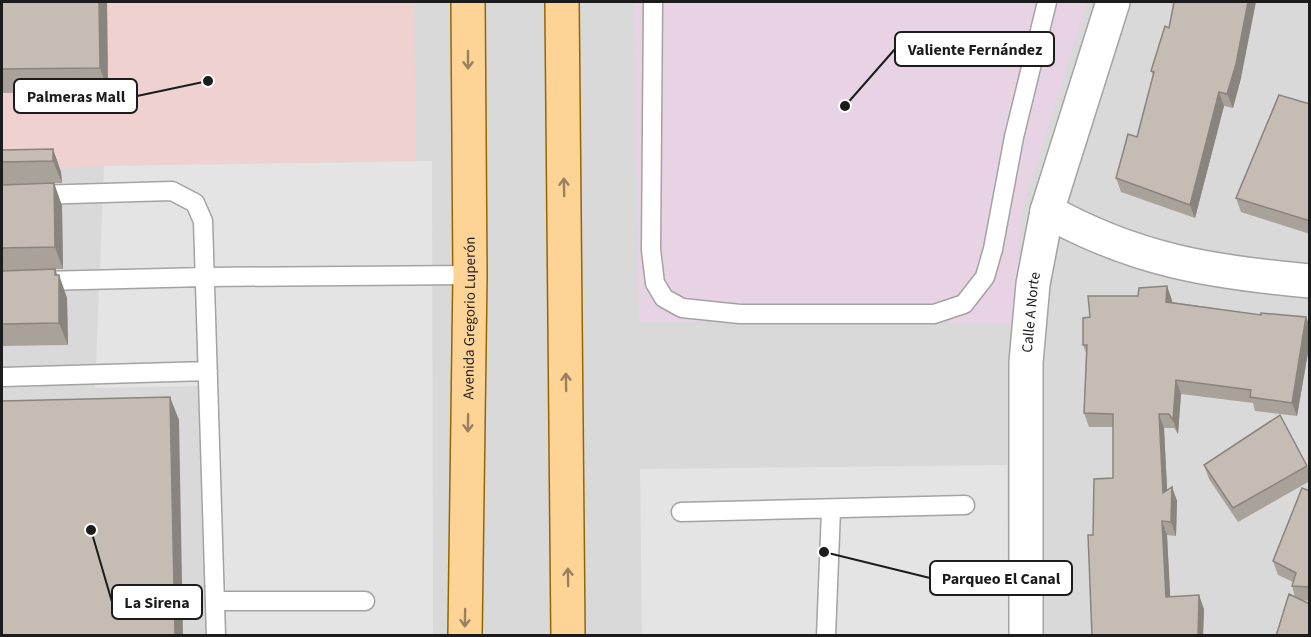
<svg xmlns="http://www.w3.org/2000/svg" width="1311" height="637" viewBox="0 0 1311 637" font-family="'Source Sans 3',sans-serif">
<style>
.residential{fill:#dad9d9}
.commercial{fill:#efd1cf}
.industrial{fill:#e7d3e3}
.parking{fill:#e4e4e4}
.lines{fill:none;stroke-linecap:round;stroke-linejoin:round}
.service-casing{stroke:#a3a3a3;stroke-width:21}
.minor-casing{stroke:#a3a3a3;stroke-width:36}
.primary-casing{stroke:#936700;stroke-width:36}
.service{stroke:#fff;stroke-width:18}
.minor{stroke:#fff;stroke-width:33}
.primary{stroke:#fdd396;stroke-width:33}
.wall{fill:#a9a29b}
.shaded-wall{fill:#8a847e}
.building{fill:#c5bcb4;stroke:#8a847e;stroke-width:1.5}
.oneway{stroke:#98815f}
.labels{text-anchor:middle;stroke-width:6;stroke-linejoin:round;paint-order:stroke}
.street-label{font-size:15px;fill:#1c1c1c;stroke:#fff}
.leader{fill:none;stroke:#1c1c1c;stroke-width:2}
.callout-dot{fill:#1c1c1c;stroke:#fff;stroke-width:2}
.callout{fill:#fff;stroke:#1c1c1c;stroke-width:2}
.callout-label{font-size:16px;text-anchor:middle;font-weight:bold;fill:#1c1c1c}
</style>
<rect width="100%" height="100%" fill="#eeeae1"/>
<path class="residential" d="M 2,2 L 1309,2 L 1309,635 L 2,635 Z"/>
<path class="commercial" d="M 2,2 L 414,2 L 416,161 L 2,168 Z"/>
<path class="industrial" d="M 634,2 L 1087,2 L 1022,211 L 1013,323 L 639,321 Z"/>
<path class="parking" d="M 432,161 L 433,635 L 206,635 L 198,386 L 95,388 L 104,166 Z
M 1007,465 L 1008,635 L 642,635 L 640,469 Z"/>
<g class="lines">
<defs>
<path id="service" d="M 653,2 L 651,250 L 655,283 L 664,298 L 682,308 L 740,314 L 934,314 L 964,304 L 985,277 L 993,249 L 1014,137 L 1047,2
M 2,196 L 172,191 L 195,203 L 203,221 L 216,636
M 2,282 L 205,277 L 470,275
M 2,377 L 208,371
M 681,512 L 965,505
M 215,601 L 365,601
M 826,636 L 831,510"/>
<g id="minor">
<path d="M 1047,211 C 1135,260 1210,272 1310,281"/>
<path id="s1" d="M 1026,636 L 1026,362 L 1033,284 L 1047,211 L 1113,2"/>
</g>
<g id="primary">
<path d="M 562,2 L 568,636"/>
<path id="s2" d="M 465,636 L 470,275 L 468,2"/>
</g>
</defs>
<use href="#service" class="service-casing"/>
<use href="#minor" class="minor-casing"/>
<use href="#primary" class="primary-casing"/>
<use href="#service" class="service"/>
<use href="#minor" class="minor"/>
<use href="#primary" class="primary"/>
</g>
<path class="wall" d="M 2,2 L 107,2 L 108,91 L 2,93 Z
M 1169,28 L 1241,78 L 1233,108 L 1224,106 L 1195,218 L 1121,192 L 1116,178 L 1137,137 L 1153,75 L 1151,71 Z
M 1310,104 L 1310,234 L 1241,212 L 1236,198 Z
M 53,149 L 61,172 L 62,183 L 54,183 L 62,206 L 63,269 L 55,269 L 57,275 L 59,275 L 67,298 L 68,345 L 2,346 L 2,150 Z
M 1167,286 L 1172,302 L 1261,315 L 1306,317 L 1310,327 L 1310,341 L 1297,416 L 1255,411 L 1253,403 L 1181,394 L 1178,434 L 1174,428 L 1164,428 L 1167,490 L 1172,487 L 1177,501 L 1176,536 L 1167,535 L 1170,597 L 1204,609 L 1203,636 L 1092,636 L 1093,535 L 1113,478 L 1113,427 L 1089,427 L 1084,413 L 1086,353 L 1083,345 L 1090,317 L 1138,296 Z
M 1204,465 L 1307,466 L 1310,473 L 1310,481 L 1238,522 L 1209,479 Z
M 1310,491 L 1310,601 L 1303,600 L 1295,597 L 1292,586 L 1293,582 L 1278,575 L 1273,561 Z"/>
<path class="shaded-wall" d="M 99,2 L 107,2 L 108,91 L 100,68 Z
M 1248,2 L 1256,2 L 1241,78 L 1233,108 L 1227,94 Z
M 1219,92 L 1224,106 L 1195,218 L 1190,205 Z
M 53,149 L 61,172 L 62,183 L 53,161 Z
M 54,183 L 62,206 L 63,269 L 55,247 Z
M 55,269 L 59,280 L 59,275 L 67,298 L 68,345 L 59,323 Z
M 1167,286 L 1172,300 L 1172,316 L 1166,302 Z
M 1306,317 L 1310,327 L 1310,341 L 1297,416 L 1292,403 Z
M 1176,380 L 1181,394 L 1178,434 L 1173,420 Z
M 170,397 L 179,420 L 183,636 L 175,636 Z
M 1159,414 L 1164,428 L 1168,507 L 1163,493 Z
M 1172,487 L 1177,501 L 1176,536 L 1171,522 Z
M 1162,521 L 1167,535 L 1171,611 L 1166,597 Z
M 1199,595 L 1204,609 L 1203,636 L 1198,636 Z"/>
<path class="building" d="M 2,2 L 99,2 L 100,68 L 2,69 Z
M 1174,2 L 1248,2 L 1236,64 L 1227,94 L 1219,92 L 1190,205 L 1116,178 L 1128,134 L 1137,137 L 1154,72 L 1151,71 L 1165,26 L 1169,28 Z
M 1279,95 L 1310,104 L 1310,221 L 1236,198 Z
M 53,149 L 53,161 L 2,162 L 2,150 Z
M 54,183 L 55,247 L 2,248 L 2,185 Z
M 55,269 L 55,275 L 59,275 L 59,323 L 2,324 L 2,271 Z
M 1167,286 L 1166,302 L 1261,315 L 1261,313 L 1306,317 L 1292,403 L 1250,397 L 1251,390 L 1176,380 L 1173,420 L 1169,414 L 1159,414 L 1163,493 L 1172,487 L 1171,522 L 1162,521 L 1166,597 L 1199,595 L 1198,636 L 1092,636 L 1088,535 L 1093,535 L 1094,479 L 1113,478 L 1113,414 L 1084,413 L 1087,345 L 1083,345 L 1083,318 L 1090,317 L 1088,296 L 1138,296 L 1139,288 Z
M 170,397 L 175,636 L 2,636 L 2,401 Z
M 1280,415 L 1307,466 L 1233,508 L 1204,465 Z
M 1302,488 L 1310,491 L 1310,587 L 1292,586 L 1296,573 L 1273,561 Z
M 1289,594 L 1310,604 L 1310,636 L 1276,636 Z"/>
<defs><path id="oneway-shaft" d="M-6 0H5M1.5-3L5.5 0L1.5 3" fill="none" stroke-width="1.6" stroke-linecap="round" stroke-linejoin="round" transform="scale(1.5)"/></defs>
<g class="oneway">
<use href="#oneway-shaft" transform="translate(468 60) rotate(90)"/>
<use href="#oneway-shaft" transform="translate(564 187) rotate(-91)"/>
<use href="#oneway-shaft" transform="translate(566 382) rotate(-91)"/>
<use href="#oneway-shaft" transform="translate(468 423) rotate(91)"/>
<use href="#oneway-shaft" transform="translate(568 577) rotate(-91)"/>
<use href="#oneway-shaft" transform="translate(465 618) rotate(91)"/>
</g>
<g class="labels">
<g class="street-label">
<text dy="5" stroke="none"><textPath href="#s1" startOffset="324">Calle A Norte</textPath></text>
<text dy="5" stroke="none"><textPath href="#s2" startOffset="318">Avenida Gregorio Luperón</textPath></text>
</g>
</g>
<path class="leader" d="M845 106L895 49M208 81L137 96M824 552L930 578M91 530L112 602"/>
<g class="callout-dot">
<circle cx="845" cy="106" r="6"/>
<circle cx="208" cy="81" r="6"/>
<circle cx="824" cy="552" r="6"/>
<circle cx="91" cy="530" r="6"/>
</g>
<g class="callout">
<rect x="895" y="32" width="159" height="34" rx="6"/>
<rect x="14" y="79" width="123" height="34" rx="6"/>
<rect x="930" y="561" width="142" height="34" rx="6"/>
<rect x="112" y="585" width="90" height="34" rx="6"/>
</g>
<g class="callout-label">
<text x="975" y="55">Valiente Fernández</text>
<text x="76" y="102">Palmeras Mall</text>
<text x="1001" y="584">Parqueo El Canal</text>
<text x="157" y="608">La Sirena</text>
</g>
<rect width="1311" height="637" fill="none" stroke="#1c1c1c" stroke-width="6"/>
</svg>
